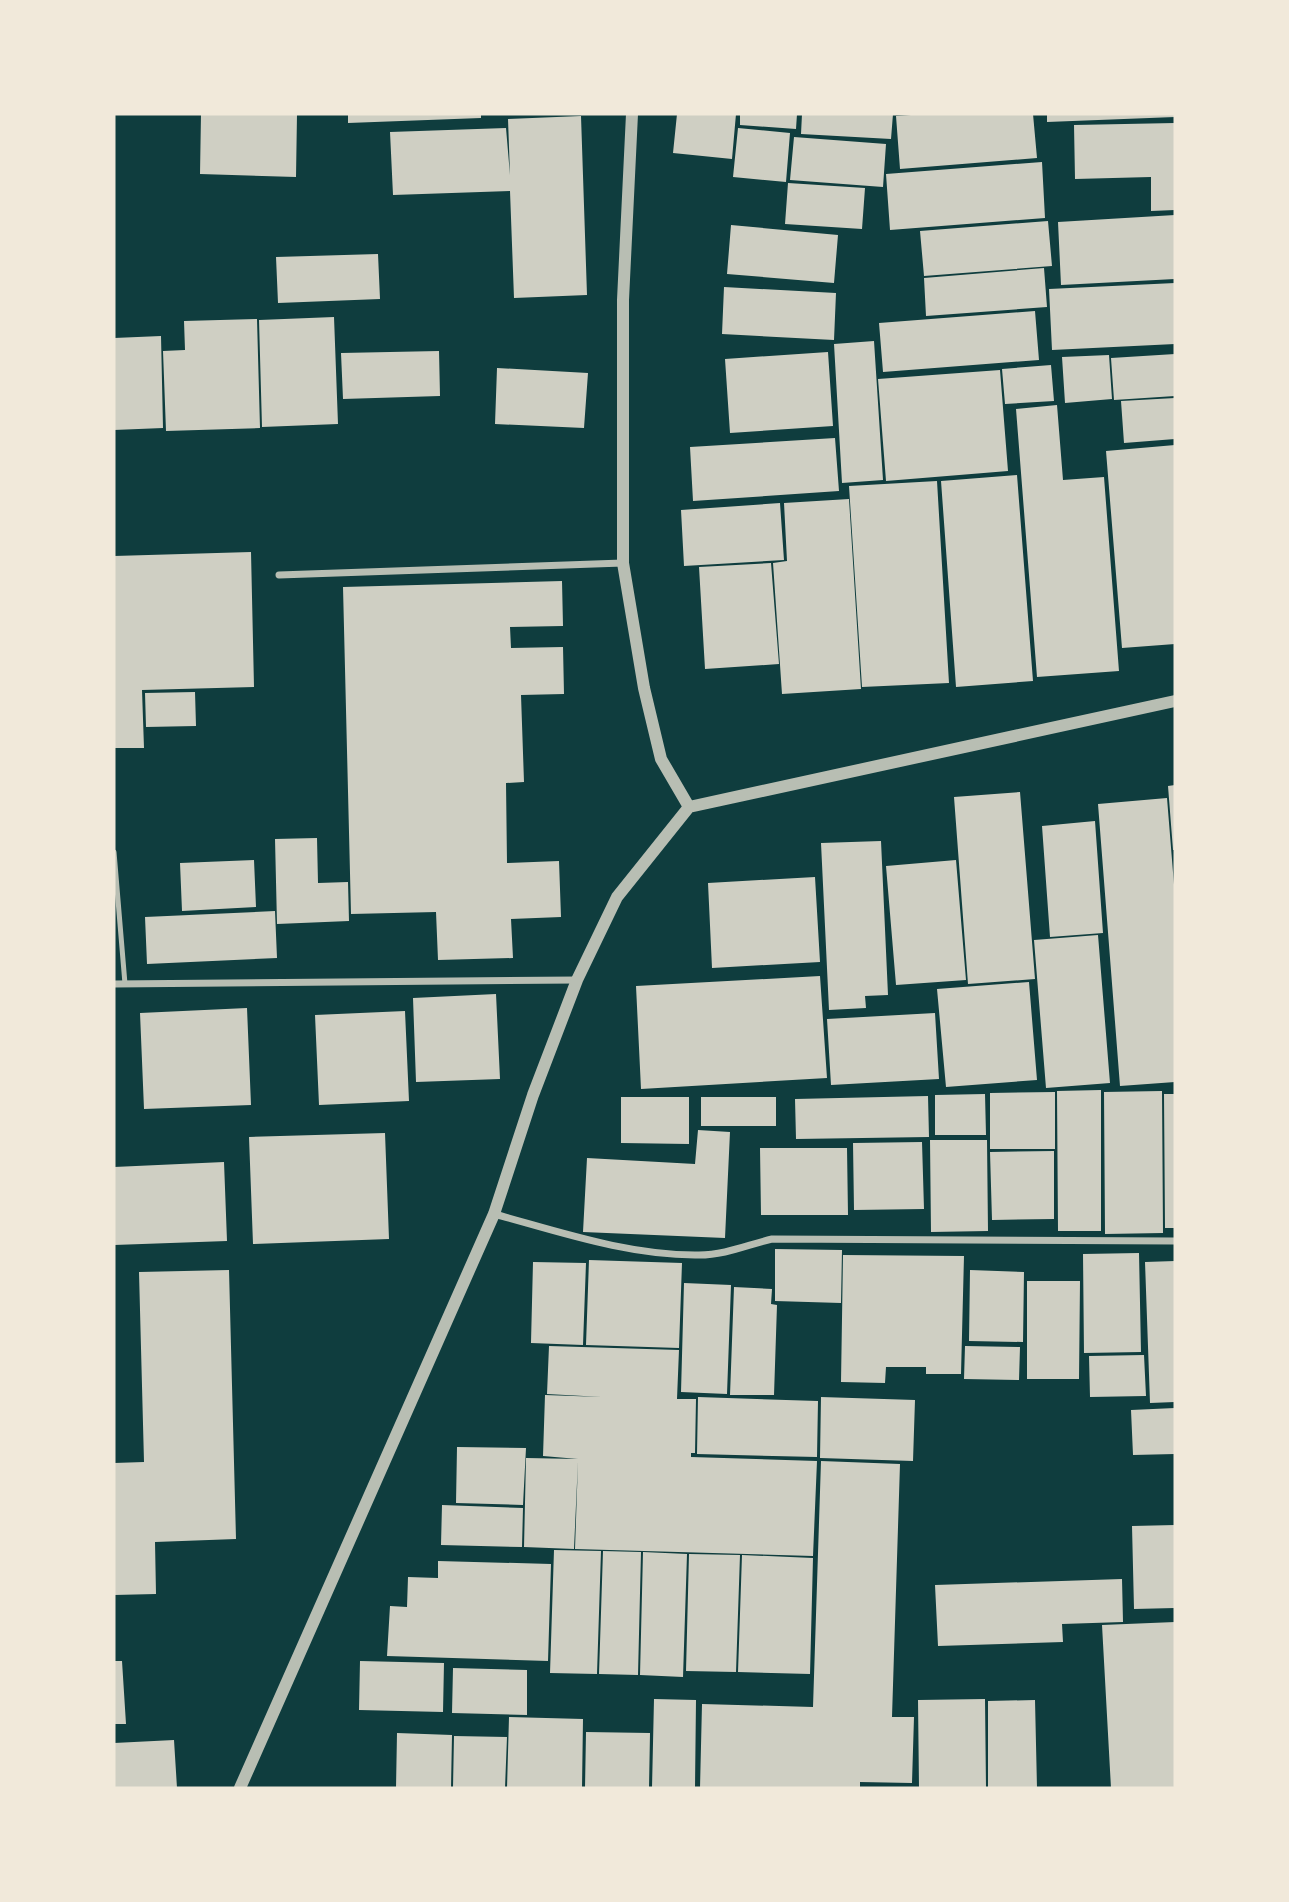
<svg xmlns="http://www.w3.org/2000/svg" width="1289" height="1902" viewBox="0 0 1289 1902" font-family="Overpass,sans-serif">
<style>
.building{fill:#cfcfc3}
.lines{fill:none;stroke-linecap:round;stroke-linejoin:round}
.service{stroke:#b8beb3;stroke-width:5}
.minor{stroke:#b8beb3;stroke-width:7}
.tertiary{stroke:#b8beb3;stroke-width:12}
</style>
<rect width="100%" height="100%" fill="#0f3d3e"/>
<path class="building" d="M 201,114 L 297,114 L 296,177 L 200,174 Z
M 348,114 L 481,114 L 481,118 L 348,123 Z
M 677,114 L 736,114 L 732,159 L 673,153 Z
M 740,114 L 797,114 L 796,129 L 740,125 Z
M 802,114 L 893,114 L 891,139 L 801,134 Z
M 926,114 L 1033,114 L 1037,158 L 900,169 L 896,116 Z
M 1047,114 L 1175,114 L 1175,117 L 1047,122 Z
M 581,116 L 587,295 L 514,298 L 510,191 L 393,195 L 390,132 L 506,128 L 510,175 L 508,119 Z
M 1175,123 L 1175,210 L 1151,211 L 1151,177 L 1075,179 L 1074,125 Z
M 738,128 L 790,133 L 786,182 L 733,177 Z
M 794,137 L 886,144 L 883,187 L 790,180 Z
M 1042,162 L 1045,218 L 890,230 L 886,174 Z
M 788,183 L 865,188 L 862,229 L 785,224 Z
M 1175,215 L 1175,279 L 1061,285 L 1058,222 Z
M 1048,221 L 1052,266 L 924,276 L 920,231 Z
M 731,225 L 838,235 L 834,283 L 727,274 Z
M 378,254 L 380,299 L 278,303 L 276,257 Z
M 1044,268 L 1047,307 L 926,316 L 924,278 Z
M 1175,283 L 1175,344 L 1052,350 L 1049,289 Z
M 724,287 L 836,293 L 834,340 L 722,334 Z
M 1035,311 L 1039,360 L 883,372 L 879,323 Z
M 334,317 L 338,424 L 262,427 L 259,320 Z
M 257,319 L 260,428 L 166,431 L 163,351 L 185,350 L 184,321 Z
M 161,336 L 163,428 L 114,430 L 114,338 Z
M 874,341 L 883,480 L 842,483 L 834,344 Z
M 439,351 L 440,396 L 343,399 L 341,353 Z
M 828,352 L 833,426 L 730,433 L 725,359 Z
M 1175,354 L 1175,396 L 1114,400 L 1111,358 Z
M 1109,355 L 1112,399 L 1065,403 L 1062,357 Z
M 1051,365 L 1054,401 L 1005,404 L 1002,369 Z
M 497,368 L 588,373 L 584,428 L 495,424 Z
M 1000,370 L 1008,471 L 886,481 L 878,379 Z
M 1175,398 L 1175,439 L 1124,443 L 1121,401 Z
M 1057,405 L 1063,480 L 1104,477 L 1119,671 L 1037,677 L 1016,409 Z
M 835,438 L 839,491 L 693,501 L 690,447 Z
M 1175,445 L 1175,644 L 1122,648 L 1106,451 Z
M 1017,475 L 1033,681 L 956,687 L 941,481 Z
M 937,481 L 949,683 L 862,687 L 849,486 Z
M 849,499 L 861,689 L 782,694 L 773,563 L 787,561 L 784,503 Z
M 780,503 L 784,560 L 684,566 L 681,510 Z
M 251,552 L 254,687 L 142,690 L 144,748 L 114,748 L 114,556 Z
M 771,563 L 779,664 L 705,669 L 699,567 Z
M 562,581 L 563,626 L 510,627 L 511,648 L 563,647 L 564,694 L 521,695 L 524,782 L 506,783 L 507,863 L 559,861 L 561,917 L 511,919 L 513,958 L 438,960 L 436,912 L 351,914 L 343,587 Z
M 195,692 L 196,726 L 146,727 L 145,693 Z
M 1175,785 L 1175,850 L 1173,850 L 1168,786 Z
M 1020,792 L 1035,979 L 968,984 L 954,797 Z
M 1167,798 L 1175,897 L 1175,1082 L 1120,1086 L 1098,804 Z
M 1095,821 L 1103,933 L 1050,937 L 1042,826 Z
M 317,838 L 318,883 L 348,882 L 349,921 L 277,924 L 275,839 Z
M 881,841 L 888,995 L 865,996 L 866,1008 L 829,1010 L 821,843 Z
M 254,860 L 256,907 L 182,911 L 180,863 Z
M 956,860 L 966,980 L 896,985 L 886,866 Z
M 815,877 L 820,962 L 712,968 L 708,883 Z
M 275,911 L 277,958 L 147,964 L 145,917 Z
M 1098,935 L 1110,1083 L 1046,1088 L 1034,940 Z
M 820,976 L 827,1078 L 641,1089 L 636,986 Z
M 1029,982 L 1037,1080 L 946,1087 L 937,989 Z
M 496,994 L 500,1079 L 416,1082 L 413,998 Z
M 247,1008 L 251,1105 L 144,1109 L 140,1013 Z
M 405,1011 L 409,1101 L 319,1105 L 315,1015 Z
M 935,1013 L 939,1079 L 831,1085 L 827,1019 Z
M 1101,1090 L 1101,1231 L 1058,1231 L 1057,1091 Z
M 1162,1091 L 1163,1233 L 1105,1234 L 1104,1092 Z
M 1055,1092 L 1055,1149 L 990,1149 L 990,1093 Z
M 985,1094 L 986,1135 L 935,1135 L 935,1095 Z
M 1164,1094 L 1175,1094 L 1175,1228 L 1165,1228 Z
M 928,1096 L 929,1137 L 796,1139 L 795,1099 Z
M 621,1097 L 689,1097 L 689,1144 L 621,1143 Z
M 701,1097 L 776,1097 L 776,1126 L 701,1126 Z
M 698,1130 L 730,1132 L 725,1238 L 583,1232 L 587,1158 L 695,1164 Z
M 385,1133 L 389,1239 L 253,1244 L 249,1137 Z
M 930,1140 L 987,1140 L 988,1231 L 931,1232 Z
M 922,1142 L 924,1209 L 854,1210 L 853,1143 Z
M 760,1148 L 847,1148 L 848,1215 L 761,1215 Z
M 1054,1151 L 1054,1219 L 992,1220 L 990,1152 Z
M 224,1162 L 227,1241 L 114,1245 L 114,1167 Z
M 775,1249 L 842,1250 L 841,1303 L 775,1301 Z
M 1139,1253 L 1141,1352 L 1084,1353 L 1083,1254 Z
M 843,1255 L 964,1256 L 961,1374 L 926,1374 L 926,1367 L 886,1367 L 885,1383 L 841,1382 Z
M 589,1260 L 682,1263 L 679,1348 L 586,1345 Z
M 1175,1261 L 1175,1402 L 1150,1403 L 1145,1262 Z
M 533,1262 L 586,1263 L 583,1345 L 531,1343 Z
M 229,1270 L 236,1539 L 155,1542 L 156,1594 L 114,1595 L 114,1463 L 144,1462 L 139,1272 Z
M 970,1270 L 1024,1272 L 1023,1342 L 969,1341 Z
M 1027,1281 L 1080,1281 L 1079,1379 L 1027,1379 Z
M 684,1283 L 731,1285 L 727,1394 L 681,1392 Z
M 734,1287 L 772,1289 L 771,1304 L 777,1305 L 774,1395 L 730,1395 Z
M 549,1346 L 679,1350 L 677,1399 L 696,1399 L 695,1453 L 691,1453 L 691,1457 L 817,1461 L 813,1556 L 575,1549 L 578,1461 L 574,1549 L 524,1547 L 526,1458 L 578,1459 L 543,1456 L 545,1395 L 602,1397 L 547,1394 Z
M 965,1346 L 1020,1347 L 1019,1380 L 964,1379 Z
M 1144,1355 L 1146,1396 L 1090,1397 L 1089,1356 Z
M 698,1397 L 818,1401 L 817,1457 L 697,1454 Z
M 821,1397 L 915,1400 L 913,1461 L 820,1458 Z
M 1175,1408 L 1175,1454 L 1133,1455 L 1131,1410 Z
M 457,1447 L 526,1448 L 523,1505 L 456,1503 Z
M 821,1461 L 900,1464 L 892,1717 L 914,1717 L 912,1783 L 860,1782 L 860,1788 L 700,1788 L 702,1704 L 813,1707 Z
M 442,1505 L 523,1508 L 522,1547 L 441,1545 Z
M 1175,1525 L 1175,1608 L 1134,1609 L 1132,1526 Z
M 554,1550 L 601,1551 L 597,1674 L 550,1673 Z
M 603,1551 L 641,1552 L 638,1675 L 599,1674 Z
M 643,1552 L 687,1554 L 683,1677 L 640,1675 Z
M 689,1554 L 740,1555 L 736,1672 L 686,1671 Z
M 742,1555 L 813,1558 L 810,1674 L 738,1672 Z
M 438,1561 L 551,1564 L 548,1661 L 387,1656 L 390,1606 L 407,1607 L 408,1577 L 438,1578 Z
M 1122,1579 L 1123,1622 L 1062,1624 L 1063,1642 L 938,1646 L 935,1585 Z
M 1175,1622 L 1175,1788 L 1111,1788 L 1102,1625 Z
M 114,1661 L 122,1661 L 126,1724 L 114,1724 Z
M 360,1661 L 444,1663 L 443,1712 L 359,1710 Z
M 453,1668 L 527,1670 L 527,1715 L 452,1713 Z
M 654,1699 L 696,1700 L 695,1788 L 652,1788 Z
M 985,1699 L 986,1788 L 919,1788 L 918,1700 Z
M 1035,1700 L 1037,1788 L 988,1788 L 988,1701 Z
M 509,1717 L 583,1719 L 582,1788 L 507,1788 Z
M 586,1732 L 650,1733 L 649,1788 L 585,1788 Z
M 397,1733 L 452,1735 L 451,1788 L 396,1788 Z
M 454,1736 L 507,1737 L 505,1788 L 453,1788 Z
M 174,1740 L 177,1788 L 114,1788 L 114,1743 Z"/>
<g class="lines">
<path class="service" d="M 114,852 L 125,984"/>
<path class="minor" d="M 279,575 L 623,563
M 114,984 L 577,980
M 494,1214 C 560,1232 630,1256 699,1255 C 725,1255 747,1245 772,1239 L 1175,1241"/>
<path class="tertiary" d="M 632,114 L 623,300 L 623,563 L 644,688 L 661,759 L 689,807
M 240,1788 L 494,1214 L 533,1095 L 577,980 L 617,897 L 689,807 L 1175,701"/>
</g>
<rect width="1289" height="1902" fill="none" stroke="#f1e9da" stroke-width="231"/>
</svg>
